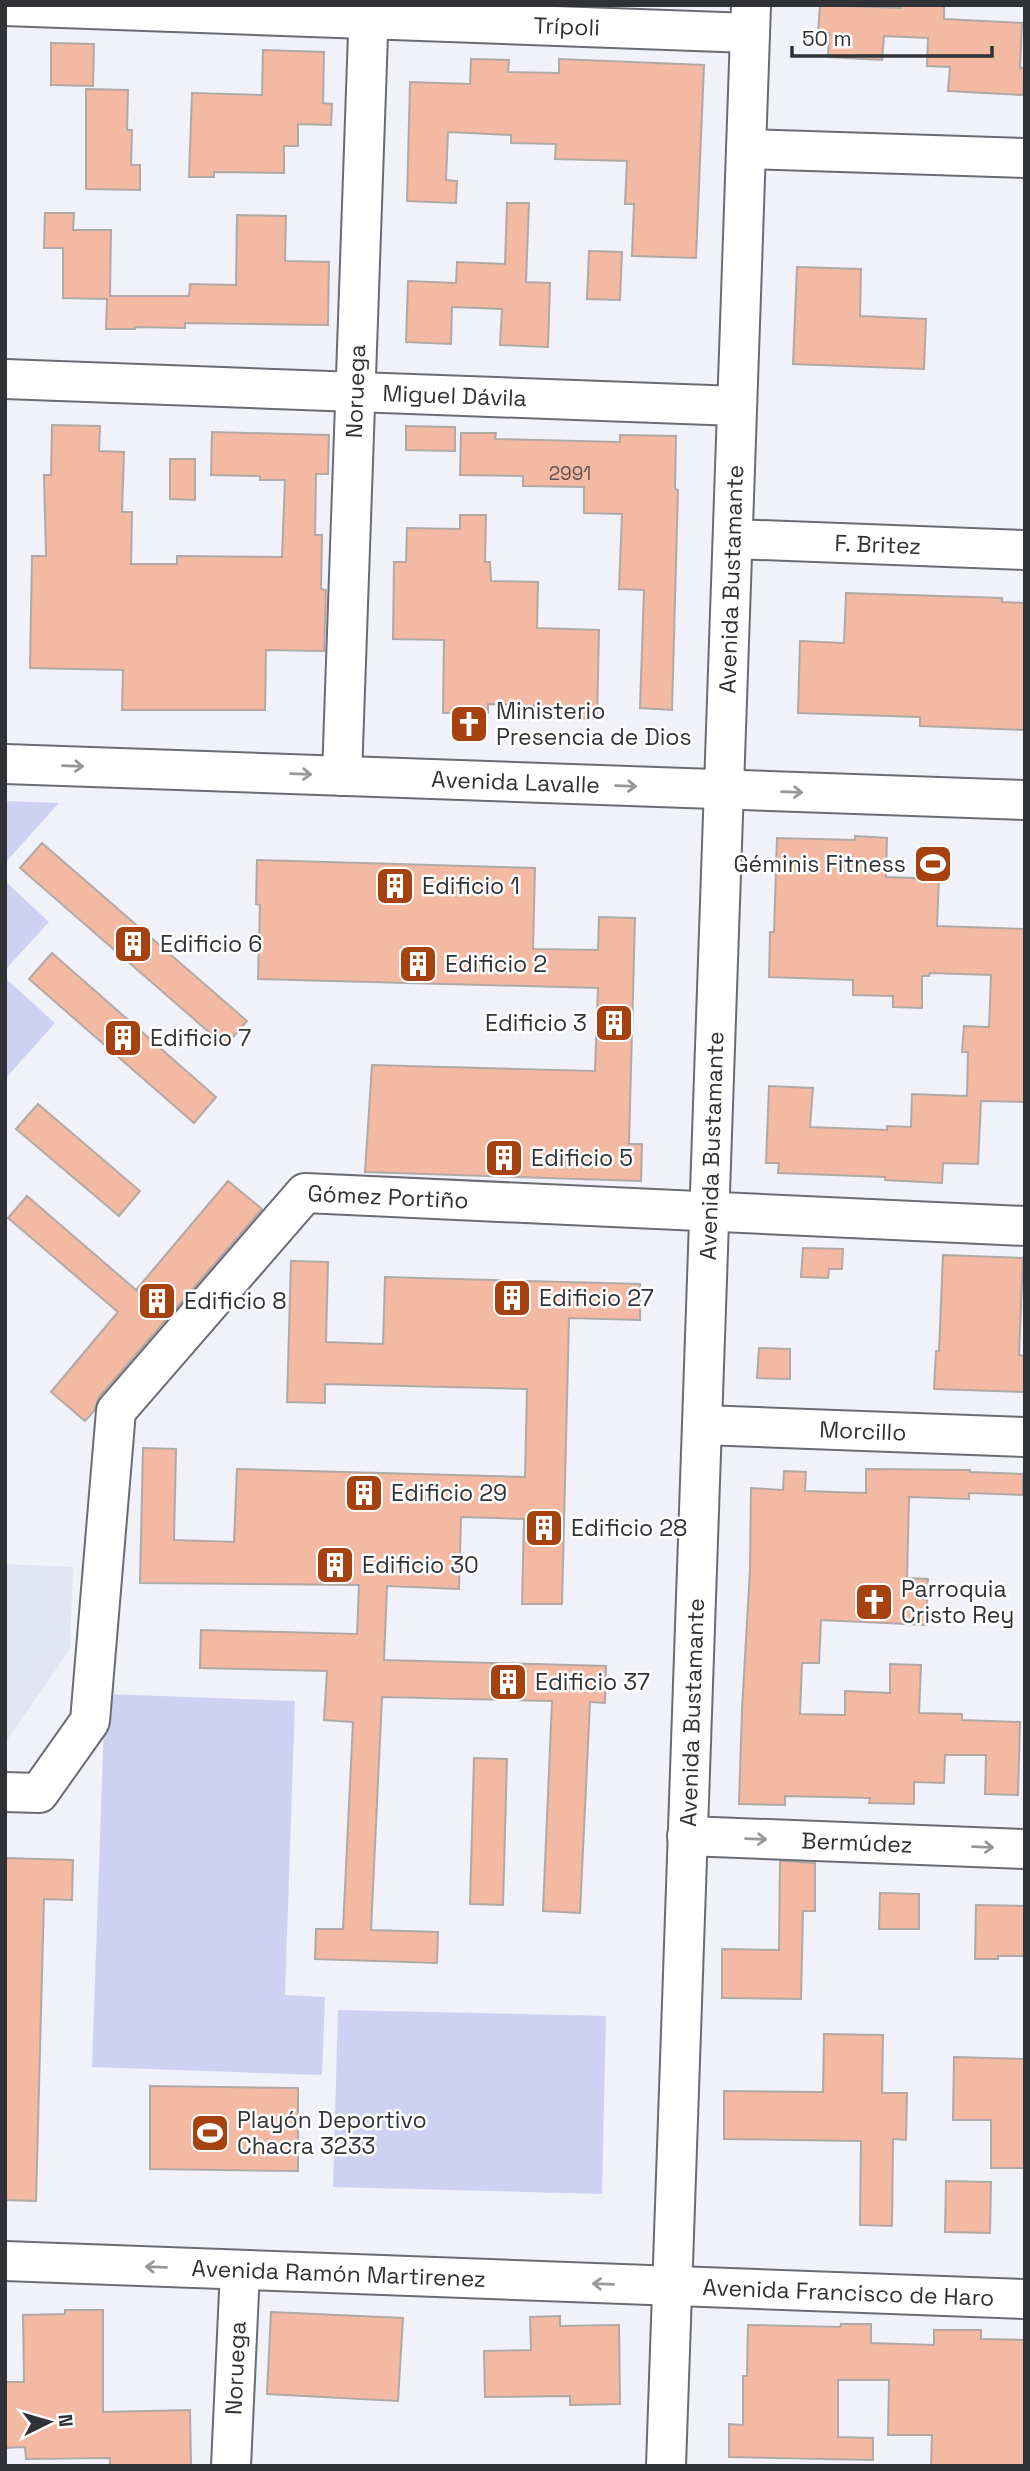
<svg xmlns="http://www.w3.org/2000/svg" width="1030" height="2471" viewBox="0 0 1030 2471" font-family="'Space Grotesk',sans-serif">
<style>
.built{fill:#e1e4f2}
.green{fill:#cdd2f3}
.building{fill:#f3b9a2;stroke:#b1a9a6;stroke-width:2}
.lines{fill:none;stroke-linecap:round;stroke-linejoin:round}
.minor-casing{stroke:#6b6c73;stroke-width:42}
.major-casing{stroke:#6b6c73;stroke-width:42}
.minor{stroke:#fff;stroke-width:38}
.major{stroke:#fff;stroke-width:38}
.oneway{stroke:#98989a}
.labels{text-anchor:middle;stroke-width:5;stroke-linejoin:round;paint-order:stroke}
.number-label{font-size:19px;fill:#625450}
.street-label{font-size:23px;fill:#313235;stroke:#fff}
.poi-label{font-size:23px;fill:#313235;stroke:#fff;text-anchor:start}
</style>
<rect width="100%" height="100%" fill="#f0f1f9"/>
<path class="built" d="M 5,1564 L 73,1567 L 70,1649 L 5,1743 Z"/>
<path class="green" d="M 5,801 L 59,803 L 5,863 Z
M 5,881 L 49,922 L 5,970 Z
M 5,978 L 55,1023 L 5,1079 Z
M 105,1694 L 295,1701 L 285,1995 L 325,1997 L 322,2075 L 92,2067 Z
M 338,2010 L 606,2016 L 602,2194 L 333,2187 Z"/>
<path class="building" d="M 820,5 L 901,8 L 901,5 L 944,5 L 944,19 L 1022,23 L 1020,68 L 1025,68 L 1023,95 L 948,91 L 950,67 L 927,66 L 928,38 L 884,36 L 882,60 L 828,57 L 829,33 L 818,33 Z
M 51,43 L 94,44 L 93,86 L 51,85 Z
M 263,50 L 324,52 L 323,103 L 332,104 L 331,125 L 298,124 L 298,146 L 284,146 L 284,173 L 214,172 L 214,177 L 189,177 L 192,93 L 262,95 Z
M 471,59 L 509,60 L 508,72 L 559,73 L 559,59 L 704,65 L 696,258 L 632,256 L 634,204 L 625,204 L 627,161 L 555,159 L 556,144 L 511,143 L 511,135 L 448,132 L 446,180 L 457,181 L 456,203 L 407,201 L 410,82 L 470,84 Z
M 86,89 L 128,90 L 127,130 L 132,130 L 131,165 L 140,165 L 140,190 L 86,189 Z
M 507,203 L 529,203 L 526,282 L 550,283 L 548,347 L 500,345 L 502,309 L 452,307 L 451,344 L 406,342 L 408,281 L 456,283 L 457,262 L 505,264 Z
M 45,213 L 74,213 L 73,230 L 111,230 L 110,296 L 189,296 L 190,284 L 236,285 L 237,215 L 286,216 L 285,261 L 329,262 L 328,325 L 185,323 L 185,328 L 135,327 L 135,329 L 106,329 L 107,299 L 63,298 L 63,248 L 44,248 Z
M 589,251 L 622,252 L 620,300 L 587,299 Z
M 797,267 L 861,269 L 860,316 L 926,319 L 924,369 L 793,364 Z
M 52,425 L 100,426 L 99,451 L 124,452 L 122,512 L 132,512 L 131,564 L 177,564 L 177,556 L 282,557 L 285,480 L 260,480 L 260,476 L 211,475 L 212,432 L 329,435 L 328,474 L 316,474 L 315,535 L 322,535 L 321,589 L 326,590 L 324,651 L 266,650 L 265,710 L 122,710 L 123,670 L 30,668 L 32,556 L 46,556 L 44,475 L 51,475 Z
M 406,426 L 455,427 L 455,451 L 406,450 Z
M 461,433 L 496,433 L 495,439 L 620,442 L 620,435 L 676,436 L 675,489 L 678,490 L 672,710 L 640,708 L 644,590 L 619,589 L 622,514 L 584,513 L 584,487 L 523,486 L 523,476 L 460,475 Z
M 170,459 L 195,459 L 195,500 L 170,499 Z
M 460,515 L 486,515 L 485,562 L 490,562 L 491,581 L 538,582 L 537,628 L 599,630 L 597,719 L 543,718 L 544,706 L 488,704 L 488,713 L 443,713 L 444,640 L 393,639 L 394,562 L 406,562 L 407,528 L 460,529 Z
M 846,593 L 1002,598 L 1002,602 L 1025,603 L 1025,730 L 920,726 L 920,717 L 798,713 L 800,641 L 844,643 Z
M 855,836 L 887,838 L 886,877 L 939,879 L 937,926 L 1025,929 L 1025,1102 L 981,1101 L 978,1164 L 943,1163 L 942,1183 L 885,1180 L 885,1177 L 778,1173 L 779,1163 L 766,1163 L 769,1086 L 813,1088 L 810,1127 L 887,1130 L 887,1126 L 911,1127 L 912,1094 L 967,1096 L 968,1052 L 962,1052 L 964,1026 L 989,1027 L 991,975 L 930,973 L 929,976 L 922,976 L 922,1008 L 893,1007 L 893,996 L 853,995 L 853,980 L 769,977 L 770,932 L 774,932 L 777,838 L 855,840 Z
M 42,843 L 247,1021 L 225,1046 L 20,868 Z
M 257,860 L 535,868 L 533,949 L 598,950 L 599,917 L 635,918 L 629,1144 L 642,1144 L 641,1181 L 365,1172 L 372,1065 L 595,1071 L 598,988 L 258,979 L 260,905 L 256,904 Z
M 52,953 L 216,1097 L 194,1123 L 29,979 Z
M 38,1104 L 140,1191 L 119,1216 L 16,1129 Z
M 228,1181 L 262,1209 L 99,1397 L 94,1411 L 85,1421 L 51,1392 L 118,1312 L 8,1218 L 27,1196 L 136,1290 Z
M 803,1248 L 843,1249 L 842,1269 L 829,1269 L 828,1278 L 801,1277 Z
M 943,1255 L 1023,1258 L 1019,1355 L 1025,1356 L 1025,1392 L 934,1389 L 936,1351 L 939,1351 Z
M 291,1261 L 328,1262 L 326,1342 L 383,1344 L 385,1277 L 640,1284 L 640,1320 L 569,1318 L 562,1604 L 522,1604 L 524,1519 L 461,1517 L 459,1589 L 387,1586 L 384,1660 L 606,1666 L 605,1703 L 590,1702 L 580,1913 L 543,1911 L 552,1701 L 382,1697 L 371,1930 L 438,1932 L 437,1963 L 315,1959 L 316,1929 L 343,1929 L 353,1722 L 324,1720 L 327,1671 L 200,1668 L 201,1630 L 357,1634 L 359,1585 L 140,1583 L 143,1448 L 176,1449 L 174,1540 L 234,1542 L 237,1469 L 525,1477 L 527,1389 L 325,1384 L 325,1403 L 287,1402 Z
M 759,1348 L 790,1349 L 790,1379 L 757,1378 Z
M 866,1469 L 970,1470 L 970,1472 L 1023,1474 L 1023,1495 L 969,1493 L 969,1499 L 909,1497 L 907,1578 L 928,1579 L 926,1625 L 821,1620 L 819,1663 L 802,1663 L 800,1714 L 845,1715 L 845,1691 L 890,1693 L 890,1664 L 921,1665 L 919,1713 L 962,1714 L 962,1720 L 1020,1722 L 1018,1795 L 985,1794 L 986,1755 L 945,1755 L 944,1783 L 914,1782 L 914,1804 L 869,1803 L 870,1798 L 785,1796 L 785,1805 L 739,1804 L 742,1710 L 750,1569 L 751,1488 L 783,1490 L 784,1471 L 806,1472 L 805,1491 L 866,1493 Z
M 474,1758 L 507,1759 L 503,1905 L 470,1904 Z
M 5,1858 L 73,1860 L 72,1900 L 44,1899 L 36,2201 L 5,2200 Z
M 780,1861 L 815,1863 L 815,1911 L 803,1911 L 801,1999 L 722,1998 L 722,1949 L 779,1950 Z
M 880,1893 L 919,1894 L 919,1929 L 879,1929 Z
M 976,1905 L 1025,1906 L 1025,1956 L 998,1956 L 998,1959 L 975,1959 Z
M 824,2034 L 883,2035 L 882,2093 L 907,2093 L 906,2140 L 893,2139 L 892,2226 L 860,2225 L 861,2141 L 724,2139 L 724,2091 L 823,2092 Z
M 954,2057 L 1025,2059 L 1025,2168 L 991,2168 L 991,2120 L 953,2120 Z
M 150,2086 L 298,2088 L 298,2171 L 150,2169 Z
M 946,2181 L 991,2182 L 990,2233 L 945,2232 Z
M 65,2310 L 103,2310 L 103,2412 L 190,2410 L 191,2465 L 110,2466 L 110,2458 L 26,2459 L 25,2447 L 5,2448 L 5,2382 L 24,2382 L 23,2315 L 65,2314 Z
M 271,2312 L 403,2318 L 398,2401 L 267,2394 Z
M 560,2316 L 560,2326 L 619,2325 L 620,2404 L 570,2405 L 570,2396 L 485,2397 L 484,2351 L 531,2350 L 530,2317 Z
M 841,2324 L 871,2324 L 871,2343 L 934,2345 L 934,2330 L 981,2330 L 981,2339 L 1025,2340 L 1025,2466 L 931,2466 L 932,2435 L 888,2435 L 889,2380 L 838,2380 L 838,2437 L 873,2438 L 873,2460 L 729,2457 L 729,2424 L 743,2425 L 743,2376 L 747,2376 L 748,2325 L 840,2327 Z"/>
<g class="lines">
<defs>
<g id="minor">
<path id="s1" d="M 5,6 L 750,33"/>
<path d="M 746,149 L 1025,158"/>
<path id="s2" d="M 5,379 L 737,406"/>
<path id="s3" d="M 733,539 L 1025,550"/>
<path id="s4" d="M 342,776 L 369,5"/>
<path id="s5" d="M 702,1425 L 1025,1437"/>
<path id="s6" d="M 5,1792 L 39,1793 L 90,1721 L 116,1411 L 305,1193 L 1025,1226"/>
<path id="s7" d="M 687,1836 L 1025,1849"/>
<path id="s8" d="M 231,2466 L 240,2270"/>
</g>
<g id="major">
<path id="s9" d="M 5,764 L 1025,800"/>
<path id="s10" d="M 5,2261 L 1025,2299"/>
<path id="s11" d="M 666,2466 L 751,5"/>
</g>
</defs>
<use href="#minor" class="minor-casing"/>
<use href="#major" class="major-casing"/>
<use href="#minor" class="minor"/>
<use href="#major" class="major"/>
</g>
<defs><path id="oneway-shaft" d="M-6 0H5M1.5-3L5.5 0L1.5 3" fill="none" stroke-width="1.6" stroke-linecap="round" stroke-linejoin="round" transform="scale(1.75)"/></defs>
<g class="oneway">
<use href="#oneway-shaft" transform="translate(73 766) rotate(2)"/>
<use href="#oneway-shaft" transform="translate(301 774) rotate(2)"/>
<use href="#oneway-shaft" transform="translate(626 786) rotate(2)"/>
<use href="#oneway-shaft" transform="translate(792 792) rotate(2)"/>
<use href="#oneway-shaft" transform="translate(756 1839) rotate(2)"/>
<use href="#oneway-shaft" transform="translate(983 1847) rotate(2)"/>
<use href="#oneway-shaft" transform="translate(156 2267) rotate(-178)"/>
<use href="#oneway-shaft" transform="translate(603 2284) rotate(-178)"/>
</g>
<defs>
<symbol id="church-square" viewBox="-11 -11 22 22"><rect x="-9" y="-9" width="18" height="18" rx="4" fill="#a6420f" stroke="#fff"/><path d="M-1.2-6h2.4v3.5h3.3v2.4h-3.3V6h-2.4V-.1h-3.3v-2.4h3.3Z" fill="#fff"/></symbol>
<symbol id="stadium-square" viewBox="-11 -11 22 22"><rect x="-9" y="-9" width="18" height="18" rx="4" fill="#a6420f" stroke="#fff"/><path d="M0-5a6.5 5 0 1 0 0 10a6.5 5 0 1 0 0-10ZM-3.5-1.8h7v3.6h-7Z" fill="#fff"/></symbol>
<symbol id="building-square" viewBox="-11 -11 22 22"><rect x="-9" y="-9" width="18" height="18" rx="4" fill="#a6420f" stroke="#fff"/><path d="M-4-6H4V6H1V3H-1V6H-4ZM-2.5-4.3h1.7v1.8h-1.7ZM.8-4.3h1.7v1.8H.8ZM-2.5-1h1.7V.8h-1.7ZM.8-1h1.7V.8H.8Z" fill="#fff"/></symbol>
</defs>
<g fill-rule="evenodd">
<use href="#church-square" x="447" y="702" width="44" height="44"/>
<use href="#stadium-square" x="911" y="842" width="44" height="44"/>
<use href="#building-square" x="373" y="864" width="44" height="44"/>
<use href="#building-square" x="111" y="922" width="44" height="44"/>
<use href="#building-square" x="396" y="942" width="44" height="44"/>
<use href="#building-square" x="592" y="1001" width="44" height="44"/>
<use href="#building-square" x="101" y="1016" width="44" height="44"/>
<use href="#building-square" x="482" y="1136" width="44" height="44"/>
<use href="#building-square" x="490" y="1276" width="44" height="44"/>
<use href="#building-square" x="135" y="1279" width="44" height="44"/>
<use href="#building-square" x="342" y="1471" width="44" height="44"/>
<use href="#building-square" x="522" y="1506" width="44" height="44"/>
<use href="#building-square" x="313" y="1543" width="44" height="44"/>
<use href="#church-square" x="852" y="1580" width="44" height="44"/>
<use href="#building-square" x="486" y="1660" width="44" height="44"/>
<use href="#stadium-square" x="188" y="2111" width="44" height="44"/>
</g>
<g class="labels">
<g class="number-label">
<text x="570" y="480">2991</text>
</g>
<g class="street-label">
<text dy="8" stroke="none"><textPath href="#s1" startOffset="562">Trípoli</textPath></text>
<text dy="8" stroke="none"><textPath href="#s4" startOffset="385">Noruega</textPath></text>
<text dy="8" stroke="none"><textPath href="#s2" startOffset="450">Miguel Dávila</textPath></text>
<text dy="8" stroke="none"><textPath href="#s3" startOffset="145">F. Britez</textPath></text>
<text dy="8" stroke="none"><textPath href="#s11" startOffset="1888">Avenida Bustamante</textPath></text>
<text dy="8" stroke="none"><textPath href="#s9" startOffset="511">Avenida Lavalle</textPath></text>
<text dy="8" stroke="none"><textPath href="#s11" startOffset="1321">Avenida Bustamante</textPath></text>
<text dy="8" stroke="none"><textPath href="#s6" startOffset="805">Gómez Portiño</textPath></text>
<text dy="8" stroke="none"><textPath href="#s5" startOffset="161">Morcillo</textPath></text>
<text dy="8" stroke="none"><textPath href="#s11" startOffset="754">Avenida Bustamante</textPath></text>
<text dy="8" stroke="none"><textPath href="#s7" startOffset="170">Bermúdez</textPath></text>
<text dy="8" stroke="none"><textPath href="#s10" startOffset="334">Avenida Ramón Martirenez</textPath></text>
<text dy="8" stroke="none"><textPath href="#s10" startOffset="844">Avenida Francisco de Haro</textPath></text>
<text dy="8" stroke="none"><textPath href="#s8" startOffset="98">Noruega</textPath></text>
</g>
<g class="poi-label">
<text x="496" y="719">Ministerio<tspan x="496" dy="26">Presencia de Dios</tspan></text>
<text x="906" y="872" text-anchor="end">Géminis Fitness</text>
<text x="422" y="894">Edificio 1</text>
<text x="160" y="952">Edificio 6</text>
<text x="445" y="972">Edificio 2</text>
<text x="587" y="1031" text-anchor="end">Edificio 3</text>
<text x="150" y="1046">Edificio 7</text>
<text x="531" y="1166">Edificio 5</text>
<text x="539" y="1306">Edificio 27</text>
<text x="184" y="1309">Edificio 8</text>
<text x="391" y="1501">Edificio 29</text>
<text x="571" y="1536">Edificio 28</text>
<text x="362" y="1573">Edificio 30</text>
<text x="901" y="1597">Parroquia<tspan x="901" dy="26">Cristo Rey</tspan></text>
<text x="535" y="1690">Edificio 37</text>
<text x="237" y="2128">Playón Deportivo<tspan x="237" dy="26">Chacra 3233</tspan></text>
</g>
</g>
<rect width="1030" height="2471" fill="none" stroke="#313235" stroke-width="14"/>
<g transform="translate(49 2422) rotate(85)" stroke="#ffffff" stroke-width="5" paint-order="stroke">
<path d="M0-5L12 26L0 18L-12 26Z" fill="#313235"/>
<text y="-10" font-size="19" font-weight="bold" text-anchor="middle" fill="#313235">N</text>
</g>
<path d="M792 46v10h200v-10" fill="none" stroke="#313235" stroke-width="3.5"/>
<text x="802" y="46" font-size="21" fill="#313235" stroke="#ffffff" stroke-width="5" paint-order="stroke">50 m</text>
</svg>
